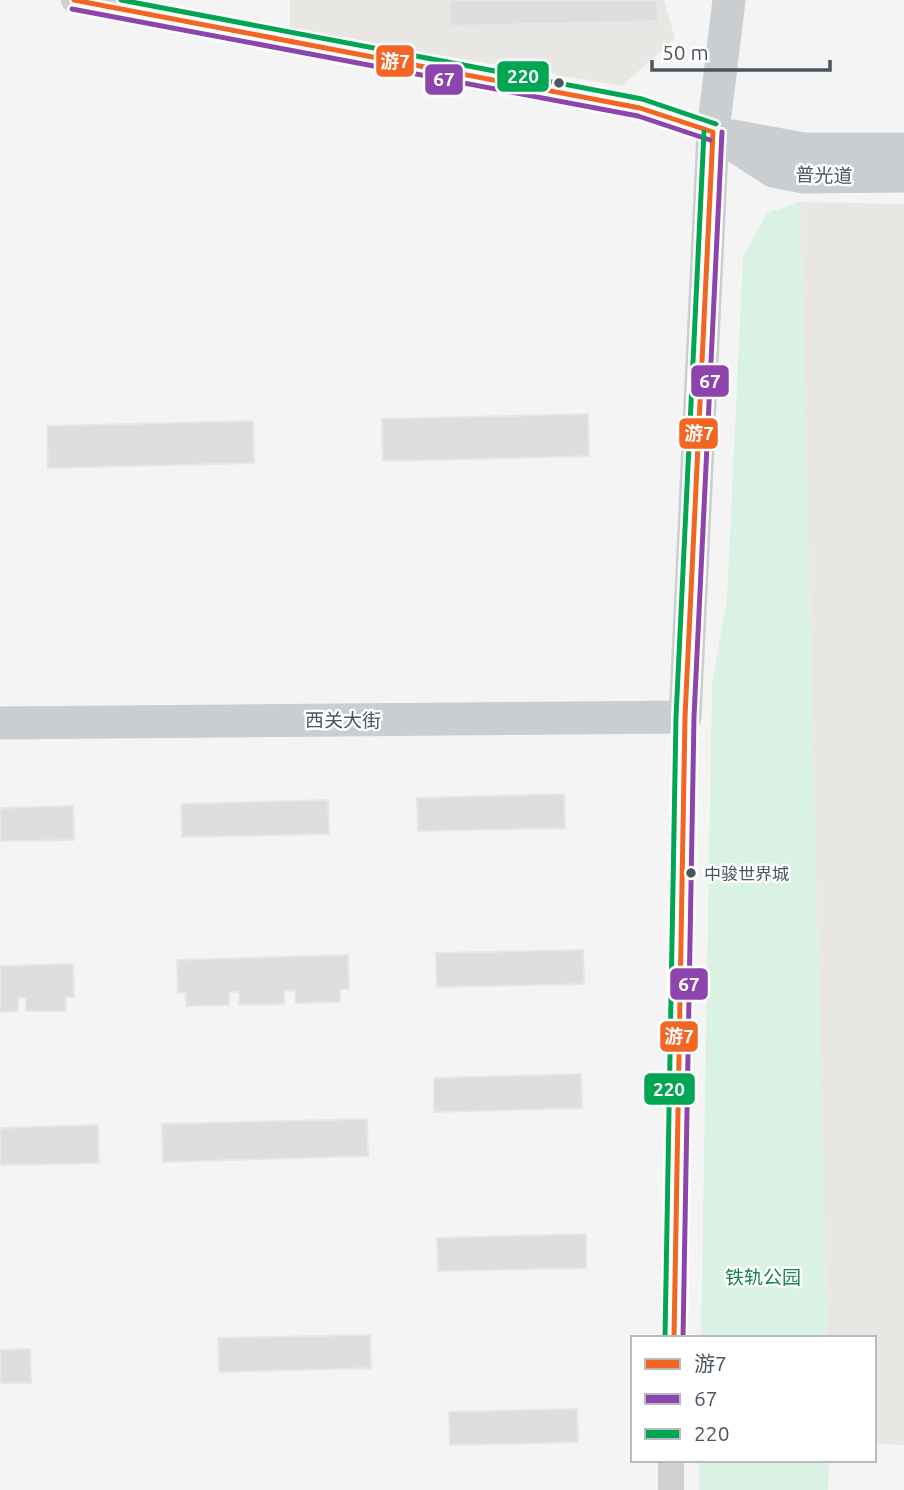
<svg xmlns="http://www.w3.org/2000/svg" width="904" height="1490" viewBox="0 0 904 1490" font-family="Ubuntu,'Noto Sans SC',sans-serif">
<style>
.commercial{fill:#e8e7e3}
.green{fill:#d9f2e3}
.building{fill:#ddddde;stroke:#e5e6e7;stroke-width:2}
.lines{fill:none;stroke-linecap:round;stroke-linejoin:round}
.minor{stroke:#ced0d2;stroke-width:26}
.major{stroke:#caced1;stroke-width:33}
.bus-1-casing{stroke:#fff;stroke-width:10}
.bus-2-casing{stroke:#fff;stroke-width:10}
.bus-3-casing{stroke:#fff;stroke-width:10}
.bus-1{stroke:#f26522;stroke-width:5}
.bus-2{stroke:#8e44ad;stroke-width:5}
.bus-3{stroke:#00a651;stroke-width:5}
.bus-dot{fill:#4a5661;stroke:#fff;stroke-width:2.5}
.labels{text-anchor:middle;stroke-width:5;stroke-linejoin:round;paint-order:stroke}
.bus-label{font-size:17px;fill:#4a5661;stroke:#fff;text-anchor:start}
.street-label{font-size:19px;fill:#4a5661;stroke:#fff}
.park-label{font-size:19px;fill:#17864f;stroke:#fff}
.line-badge{stroke:#fff;stroke-width:2.5}
.badge-label{font-size:19px;text-anchor:middle;font-weight:bold;fill:#fff}
</style>
<rect width="100%" height="100%" fill="#f4f4f4"/>
<path class="commercial" d="M 290,0 L 664,0 L 675,38 L 622,86 L 290,30 Z
M 800,202 L 904,204 L 904,1445 L 874,1444 L 874,1338 L 827,1338 Z"/>
<path class="green" d="M 800,202 L 827,1338 L 701,1338 L 712,684 L 727,600 L 743,257 L 767,213 Z
M 699,1460 L 829,1460 L 828,1490 L 699,1490 Z"/>
<path class="building" d="M 450,0 L 657,0 L 658,21 L 450,26 Z
M 588,414 L 589,456 L 383,461 L 382,419 Z
M 253,421 L 254,463 L 48,468 L 47,426 Z
M 564,794 L 565,828 L 418,831 L 417,798 Z
M 328,800 L 329,834 L 182,837 L 181,804 Z
M 73,806 L 74,840 L 0,841 L 0,808 Z
M 583,950 L 584,984 L 437,987 L 436,953 Z
M 348,955 L 349,989 L 340,989 L 340,1002 L 296,1003 L 295,990 L 284,991 L 284,1004 L 239,1005 L 239,992 L 229,992 L 229,1005 L 186,1006 L 186,993 L 178,993 L 177,960 Z
M 73,964 L 74,997 L 65,997 L 66,1011 L 26,1011 L 26,998 L 18,998 L 18,1011 L 0,1012 L 0,966 Z
M 581,1074 L 582,1108 L 434,1112 L 434,1078 Z
M 367,1119 L 368,1156 L 163,1162 L 162,1124 Z
M 98,1125 L 99,1163 L 0,1165 L 0,1128 Z
M 586,1234 L 586,1268 L 438,1271 L 437,1238 Z
M 370,1335 L 371,1368 L 219,1372 L 218,1338 Z
M 30,1349 L 31,1383 L 0,1383 L 0,1350 Z
M 577,1409 L 578,1442 L 450,1445 L 449,1412 Z"/>
<g class="lines">
<path class="minor" d="M 74,0 L 640,108 L 713,132
M 674,1338 L 685,717
M 671,1490 L 671,1460"/>
<path class="major" d="M 713,132 L 773,171 L 804,177 L 904,176
M 733,136 L 803,149 L 904,149
M 0,723 L 685,717 L 713,132 L 729,0"/>
<defs>
<path id="bus-1" d="M 74,0 L 640,108 L 713,132
M 674,1338 L 685,717 L 713,132"/>
<path id="bus-2" d="M 72,9 L 638,116 L 710,140
M 683,1338 L 694,717 L 722,132"/>
<path id="bus-3" d="M 121,0 L 642,99 L 716,124
M 665,1338 L 676,717 L 704,132"/>
</defs>
<use href="#bus-1" class="bus-1-casing"/>
<use href="#bus-2" class="bus-2-casing"/>
<use href="#bus-3" class="bus-3-casing"/>
<use href="#bus-1" class="bus-1"/>
<use href="#bus-2" class="bus-2"/>
<use href="#bus-3" class="bus-3"/>
</g>
<g class="bus-dot">
<circle cx="559" cy="83" r="6"/>
<circle cx="691" cy="873" r="6"/>
</g>
<g class="labels">
<g class="bus-label">
<text x="704" y="880">中骏世界城</text>
</g>
<g class="street-label">
<text transform="translate(824 175) rotate(2)" y="7">普光道</text>
<text x="343" y="727">西关大街</text>
</g>
<g class="park-label">
<text x="763" y="1284">铁轨公园</text>
</g>
</g>
<g class="line-badge">
<rect x="375" y="44" width="40" height="34" rx="7" fill="#f26522"/>
<rect x="496" y="60" width="54" height="33" rx="7" fill="#00a651"/>
<rect x="424" y="63" width="40" height="33" rx="7" fill="#8e44ad"/>
<rect x="690" y="364" width="40" height="34" rx="7" fill="#8e44ad"/>
<rect x="678" y="417" width="41" height="33" rx="7" fill="#f26522"/>
<rect x="669" y="967" width="40" height="34" rx="7" fill="#8e44ad"/>
<rect x="659" y="1020" width="40" height="33" rx="7" fill="#f26522"/>
<rect x="643" y="1072" width="53" height="34" rx="7" fill="#00a651"/>
</g>
<g class="badge-label">
<text x="395" y="68">游7</text>
<text x="523" y="83">220</text>
<text x="444" y="86">67</text>
<text x="710" y="388">67</text>
<text x="699" y="440">游7</text>
<text x="689" y="991">67</text>
<text x="679" y="1043">游7</text>
<text x="669" y="1096">220</text>
</g>
<rect x="631" y="1336" width="245" height="126" fill="#ffffff" stroke="#b7bbc0" stroke-width="2"/>
<rect x="645" y="1359" width="35" height="10" fill="#f26522" stroke="#b7bbc0" stroke-width="2"/>
<text x="694" y="1371" font-size="21" fill="#4a5661">游7</text>
<rect x="645" y="1394" width="35" height="10" fill="#8e44ad" stroke="#b7bbc0" stroke-width="2"/>
<text x="694" y="1406" font-size="21" fill="#4a5661">67</text>
<rect x="645" y="1429" width="35" height="10" fill="#00a651" stroke="#b7bbc0" stroke-width="2"/>
<text x="694" y="1441" font-size="21" fill="#4a5661">220</text>
<path d="M652 60v10h178v-10" fill="none" stroke="#4a5661" stroke-width="3.5"/>
<text x="662" y="60" font-size="21" fill="#4a5661" stroke="#ffffff" stroke-width="5" paint-order="stroke">50 m</text>
</svg>
